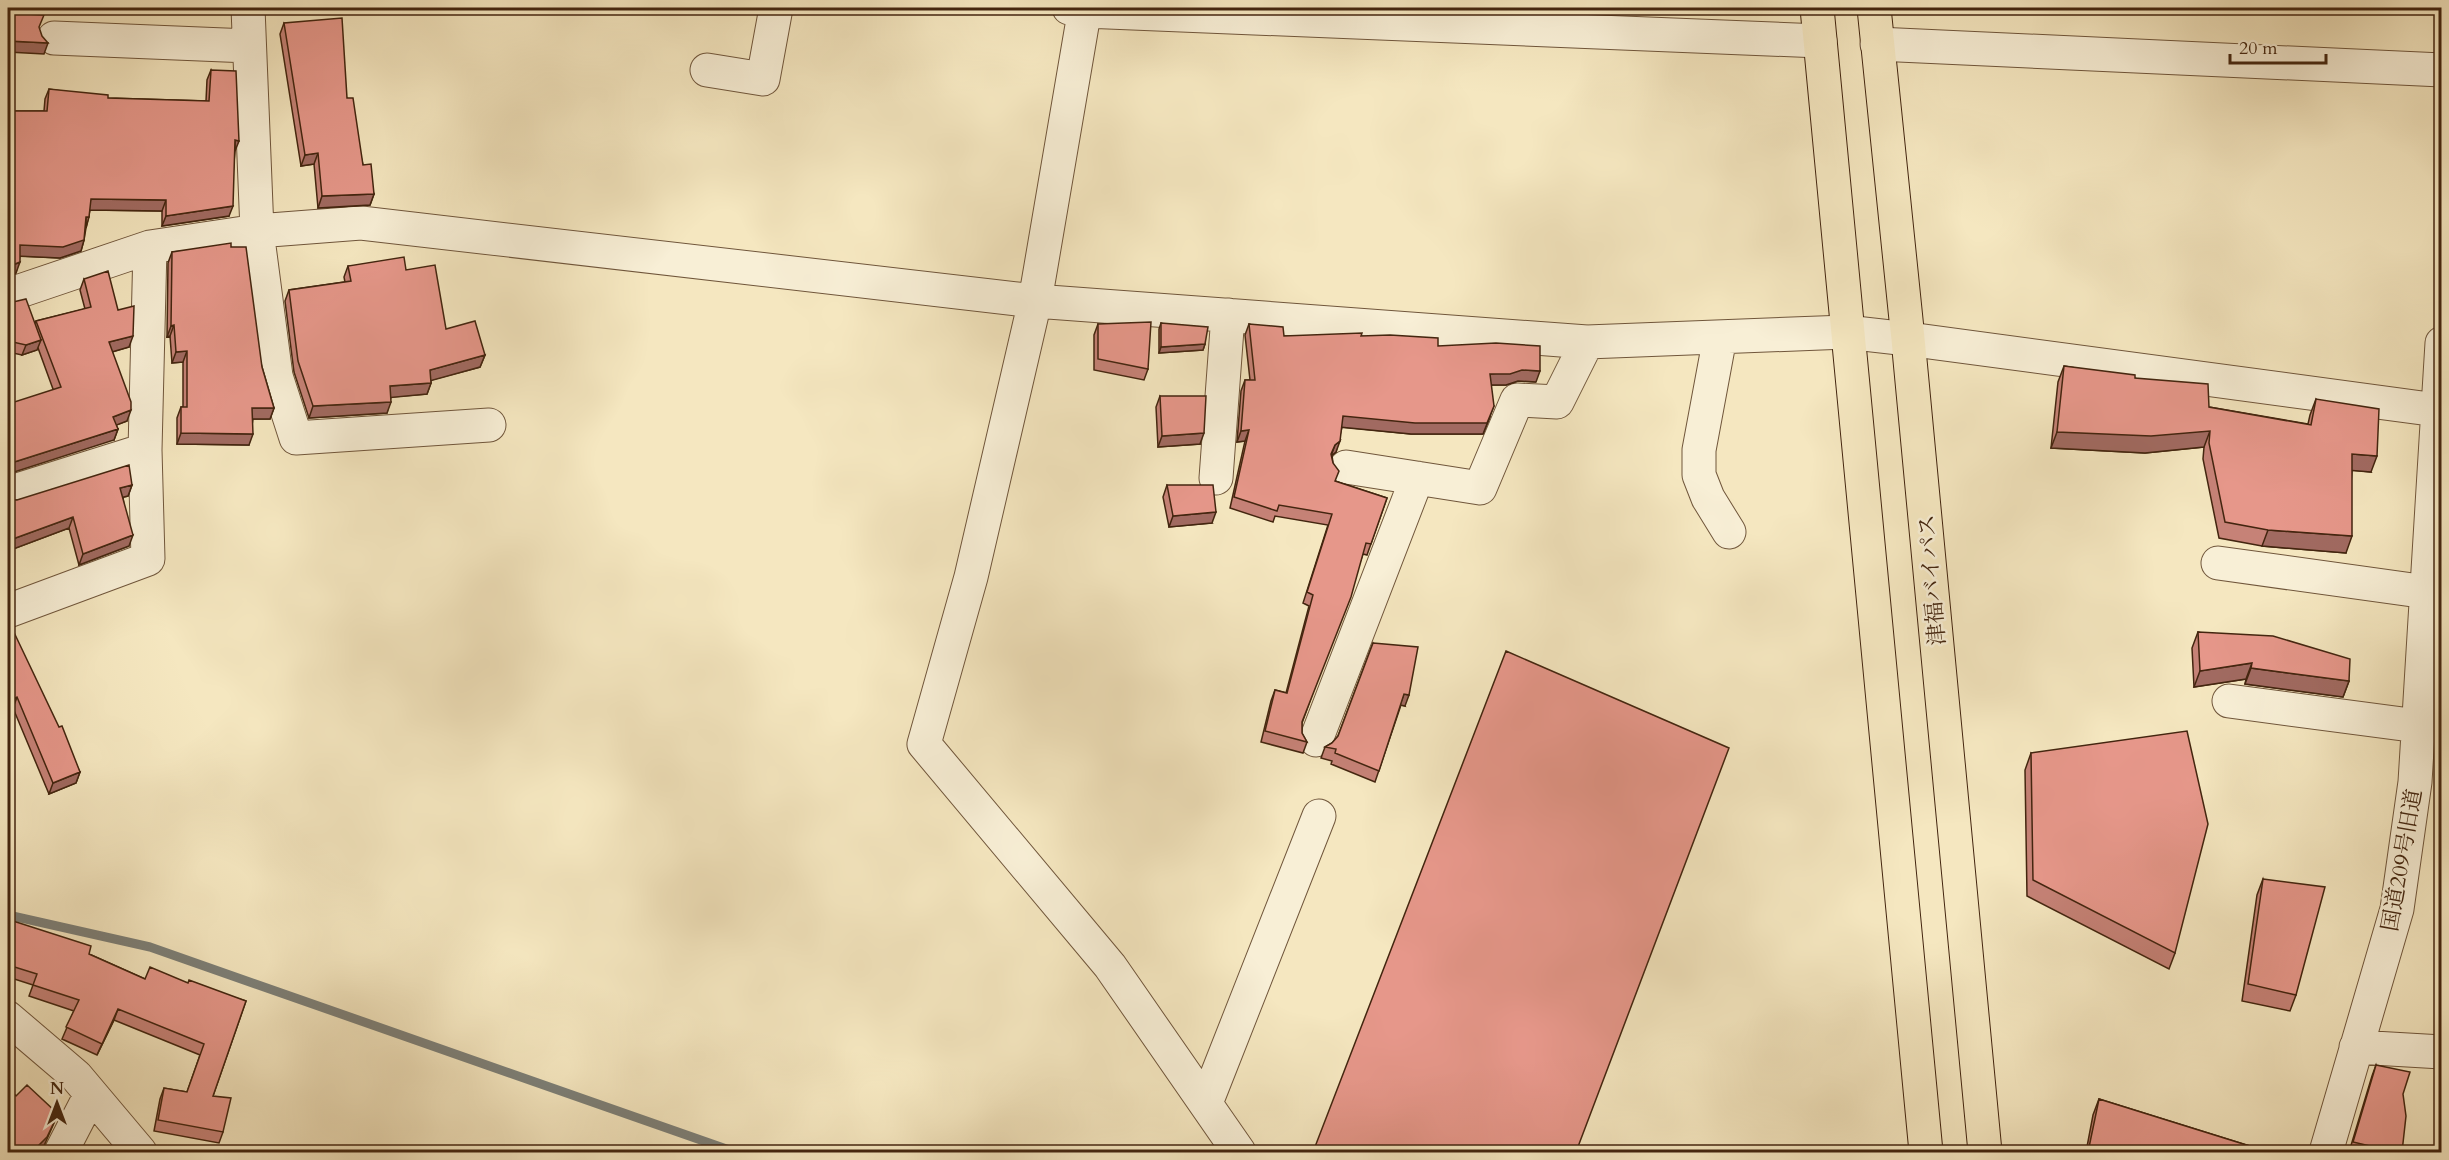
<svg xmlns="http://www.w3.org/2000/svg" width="2449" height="1160" viewBox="0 0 2449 1160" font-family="Cardo,'Noto Serif JP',serif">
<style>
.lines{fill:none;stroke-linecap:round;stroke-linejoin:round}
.stream{stroke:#7d8078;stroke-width:9}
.minor-casing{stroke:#70563b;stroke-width:35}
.highway-casing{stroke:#43250f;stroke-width:35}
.minor{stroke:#f8efd6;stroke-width:33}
.highway{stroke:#f5e7c0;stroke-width:33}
.wall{fill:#c68277;stroke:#43250f;stroke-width:1.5}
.shaded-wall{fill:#a16a61;stroke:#43250f;stroke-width:1.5}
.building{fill:#e6978a;stroke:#43250f;stroke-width:1.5}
.labels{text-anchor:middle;stroke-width:5;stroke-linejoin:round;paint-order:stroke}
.street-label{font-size:22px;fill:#43250f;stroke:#f8efd6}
</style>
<rect width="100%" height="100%" fill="#f5e7c0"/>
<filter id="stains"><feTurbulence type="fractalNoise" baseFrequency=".00333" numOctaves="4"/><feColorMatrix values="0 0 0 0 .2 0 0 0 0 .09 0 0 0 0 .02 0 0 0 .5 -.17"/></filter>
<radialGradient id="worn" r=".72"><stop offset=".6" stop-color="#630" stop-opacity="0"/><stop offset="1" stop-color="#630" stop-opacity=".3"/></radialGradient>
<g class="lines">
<path class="stream" d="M 8,915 L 150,947 L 735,1152"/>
<defs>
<path id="minor" d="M 248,8 L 257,231 L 276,376 L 296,438 L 489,425
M 1069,8 L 1084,11 L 1820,41
M 1085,8 L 1035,301 L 971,577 L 924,744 L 1110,966 L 1239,1152
M 54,38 L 249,46
M 1877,44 L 2442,70
M 707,70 L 763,79 L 776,8
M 8,295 L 150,247 L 257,231 L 361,223 L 1035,301 L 1587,342 L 1846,332 L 1908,339 L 2437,410
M 1720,337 L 1699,450 L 1699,475 L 1708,498 L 1729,532
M 1346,467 L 1480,488 L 1517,400 L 1557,402 L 1587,342
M 1216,478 L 1228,315
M 8,493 L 145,450
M 2218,563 L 2427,592
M 8,611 L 148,559 L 145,450 L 150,247
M 2229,701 L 2418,726
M 1316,740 L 1417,478
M 8,1018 L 76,1076 L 140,1152
M 2356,1047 L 2442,1052
M 1206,1103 L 1319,816
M 61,1152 L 91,1094
M 2326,1152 L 2397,909 L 2415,782 L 2442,343"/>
<path id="highway" d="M 1817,8 L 1926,1152
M 1874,8 L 1908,339 L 1985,1152"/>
</defs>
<use href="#minor" class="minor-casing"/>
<use href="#highway" class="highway-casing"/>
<use href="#minor" class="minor"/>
<use href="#highway" class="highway"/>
</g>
<path class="wall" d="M 284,23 L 347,98 L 363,165 L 374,194 L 370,205 L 318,208 L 314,164 L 301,166 L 280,34 Z
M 211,70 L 235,151 L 229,216 L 162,226 L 162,211 L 90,210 L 86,228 L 84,240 L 81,251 L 60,258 L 20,256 L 16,273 L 8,276 L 8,111 L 44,111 L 45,99 L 49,89 L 108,98 L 206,101 L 207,80 Z
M 231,247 L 262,367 L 274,408 L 270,419 L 253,419 L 249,445 L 177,444 L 177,418 L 181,407 L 183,407 L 183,362 L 172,363 L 170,336 L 167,337 L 168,263 L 172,252 Z
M 348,266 L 406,270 L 446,329 L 485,355 L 480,367 L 431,380 L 431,383 L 427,394 L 391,397 L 387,413 L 309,418 L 294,372 L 285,301 L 289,290 L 345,282 L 344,277 Z
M 84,279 L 129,347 L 112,352 L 127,421 L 116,425 L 118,429 L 114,440 L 53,389 L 38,348 L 37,350 L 22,355 L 8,352 L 8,302 L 35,323 L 36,321 L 85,309 L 80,290 Z
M 1161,323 L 1205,344 L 1203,350 L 1159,353 L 1159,329 Z
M 1098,324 L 1148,369 L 1144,380 L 1094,370 L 1094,335 Z
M 1249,324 L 1284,336 L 1361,336 L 1438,346 L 1536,382 L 1518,381 L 1506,385 L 1491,385 L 1490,417 L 1483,434 L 1411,434 L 1342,427 L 1336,452 L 1332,455 L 1335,481 L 1387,498 L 1367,555 L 1363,554 L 1302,723 L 1302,733 L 1307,742 L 1303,753 L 1261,742 L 1271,701 L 1275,690 L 1286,693 L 1309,606 L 1303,603 L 1328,525 L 1275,516 L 1273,522 L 1230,508 L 1245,441 L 1237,442 L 1241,391 L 1245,380 L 1250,380 L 1245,335 Z
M 2064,366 L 2135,378 L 2209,407 L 2308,424 L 2310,415 L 2316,399 L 2371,472 L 2352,470 L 2346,553 L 2262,546 L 2219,538 L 2203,459 L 2204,447 L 2145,453 L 2051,448 L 2058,382 Z
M 1160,396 L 1200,444 L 1158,447 L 1156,407 Z
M 132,485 L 128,496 L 123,497 L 129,546 L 79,565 L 69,528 L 8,551 L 8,500 L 17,500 Z
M 1167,485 L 1212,523 L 1169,527 L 1163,497 Z
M 8,625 L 80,772 L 76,783 L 49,794 L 13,708 L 8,711 Z
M 2198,632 L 2349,681 L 2343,697 L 2245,684 L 2246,679 L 2194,687 L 2192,648 Z
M 1373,643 L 1405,706 L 1401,705 L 1375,782 L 1331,764 L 1332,761 L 1321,758 L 1325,747 L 1332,743 L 1338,736 Z
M 2031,753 L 2175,953 L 2169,969 L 2027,896 L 2025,770 Z
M 2263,879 L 2296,995 L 2290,1011 L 2242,1001 L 2257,895 Z
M 8,926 L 89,954 L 145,979 L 188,983 L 246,1001 L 213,1096 L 223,1132 L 219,1143 L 154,1131 L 160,1099 L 164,1088 L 187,1092 L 200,1055 L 114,1020 L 97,1055 L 62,1039 L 74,1011 L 29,996 L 33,985 L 8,977 Z
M 2376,1065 L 2402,1152 L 2349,1152 L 2372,1076 Z
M 2099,1099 L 2269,1152 L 2086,1152 L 2093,1115 Z"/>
<path class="shaded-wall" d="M 346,8 L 393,8 L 346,9 Z
M 8,41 L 48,43 L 44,54 L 8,52 Z
M 235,140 L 239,141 L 235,151 Z
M 318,153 L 314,164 L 301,166 L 305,155 Z
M 374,194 L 370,205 L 318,208 L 322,196 Z
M 91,199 L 166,200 L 162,211 L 87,210 Z
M 233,206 L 229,216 L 162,226 L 166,216 Z
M 86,217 L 89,217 L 86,228 Z
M 84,240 L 81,251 L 60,258 L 16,256 L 20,245 Z
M 20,262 L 16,273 L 8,276 L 8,267 Z
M 174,325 L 170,336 L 167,337 L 171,326 Z
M 133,336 L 129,347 L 105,354 L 109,342 Z
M 41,340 L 37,350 L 22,355 L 26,345 Z
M 1205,344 L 1203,350 L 1159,353 L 1161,347 Z
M 187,351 L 183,362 L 172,363 L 176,352 Z
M 485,355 L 480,367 L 426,382 L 430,370 Z
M 1522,370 L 1540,371 L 1536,382 L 1518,381 L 1506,385 L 1486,385 L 1490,374 Z
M 431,383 L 427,394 L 386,398 L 390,386 Z
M 391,402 L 387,413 L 309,418 L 313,406 Z
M 1494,406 L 1483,434 L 1411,434 L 1339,427 L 1343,416 Z
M 252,408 L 274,408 L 270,419 L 248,419 Z
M 131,410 L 127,421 L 109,428 L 113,417 Z
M 118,429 L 114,440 L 8,474 L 8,464 Z
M 1249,430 L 1245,441 L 1237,442 L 1241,431 Z
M 2210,431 L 2204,447 L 2145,453 L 2051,448 L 2057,432 Z
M 181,433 L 253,434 L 249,445 L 177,444 Z
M 1204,433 L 1200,444 L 1158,447 L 1162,436 Z
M 1340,441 L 1336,452 L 1331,456 L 1335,445 Z
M 2352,454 L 2377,456 L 2371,472 L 2346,470 Z
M 132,485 L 128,496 L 116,499 L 120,488 Z
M 1216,512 L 1212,523 L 1169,527 L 1173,516 Z
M 73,517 L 69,528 L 8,551 L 8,546 L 10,540 Z
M 2268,530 L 2352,536 L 2346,553 L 2262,546 Z
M 133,535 L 129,546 L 79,565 L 83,554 Z
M 12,580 L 8,591 L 8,582 Z
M 2252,663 L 2246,679 L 2194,687 L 2200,671 Z
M 2251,668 L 2349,681 L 2343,697 L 2245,684 Z
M 1404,694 L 1409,695 L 1405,706 L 1400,705 Z
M 17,697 L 13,708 L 8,711 L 8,702 Z
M 80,772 L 76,783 L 49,794 L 53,783 Z
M 118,1009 L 114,1020 L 97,1055 L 102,1044 Z
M 58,1114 L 43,1148 L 39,1152 L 32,1152 Z"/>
<path class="building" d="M 8,13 L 44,15 L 39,27 L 42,36 L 48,43 L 8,41 Z
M 342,18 L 347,98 L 353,98 L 363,165 L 371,164 L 374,194 L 322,196 L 318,153 L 305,155 L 284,23 Z
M 211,70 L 236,71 L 239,141 L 235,140 L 233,206 L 166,216 L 166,200 L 91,199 L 89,217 L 86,217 L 84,240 L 63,247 L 20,245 L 20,262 L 8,267 L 8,111 L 47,111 L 49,89 L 108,95 L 108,98 L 209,101 Z
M 231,243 L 231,247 L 246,247 L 262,367 L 274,408 L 252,408 L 253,434 L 181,433 L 181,407 L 187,407 L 187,351 L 176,352 L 174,325 L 171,326 L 172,252 Z
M 404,257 L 406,270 L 435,265 L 446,329 L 475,321 L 485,355 L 430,370 L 431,383 L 390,386 L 391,402 L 313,406 L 298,361 L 289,290 L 351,281 L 348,266 Z
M 108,271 L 118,310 L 134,306 L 133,336 L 109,342 L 131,402 L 131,410 L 113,417 L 118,429 L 8,464 L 8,404 L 61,387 L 36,321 L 91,307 L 84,279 Z
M 26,299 L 41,340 L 26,345 L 8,341 L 8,302 L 9,303 Z
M 1151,322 L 1148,369 L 1098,359 L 1098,324 Z
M 1161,323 L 1208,327 L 1205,344 L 1161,347 Z
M 1249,324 L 1283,327 L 1284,336 L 1362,333 L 1361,336 L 1390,335 L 1438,338 L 1438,346 L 1496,343 L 1540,346 L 1540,371 L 1522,370 L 1510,374 L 1490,374 L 1494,406 L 1487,423 L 1415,423 L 1343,416 L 1340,441 L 1335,445 L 1331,454 L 1333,463 L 1339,471 L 1335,481 L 1387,498 L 1371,544 L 1366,543 L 1351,597 L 1302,722 L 1302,733 L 1307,742 L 1265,731 L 1275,690 L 1287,693 L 1313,595 L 1307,592 L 1332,514 L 1279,505 L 1277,511 L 1234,497 L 1249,430 L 1241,431 L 1245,380 L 1255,380 Z
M 2064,366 L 2135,375 L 2135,378 L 2208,384 L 2209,407 L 2311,425 L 2316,399 L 2379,409 L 2377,456 L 2352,454 L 2352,536 L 2268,530 L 2225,522 L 2209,443 L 2210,431 L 2151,436 L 2057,432 Z
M 1160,396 L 1206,396 L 1204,433 L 1162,436 Z
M 129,465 L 132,485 L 120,488 L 133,535 L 83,554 L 73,517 L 10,540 L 8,534 L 8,500 L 17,500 Z
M 1167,485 L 1213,485 L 1216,512 L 1173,516 Z
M 8,569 L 12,580 L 8,582 Z
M 10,624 L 59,727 L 62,726 L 80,772 L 53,783 L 17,697 L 8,702 L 8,625 Z
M 2198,632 L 2273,636 L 2350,659 L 2349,681 L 2251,668 L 2252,663 L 2200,671 Z
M 1373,643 L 1418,647 L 1409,695 L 1404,694 L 1379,771 L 1335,753 L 1336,749 L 1325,747 L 1332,743 L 1338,736 Z
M 1506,651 L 1729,748 L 1576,1152 L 1313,1152 Z
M 2187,731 L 2208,824 L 2175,953 L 2033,880 L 2031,753 Z
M 2263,879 L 2325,887 L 2296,995 L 2248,984 Z
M 10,920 L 91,946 L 89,954 L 145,979 L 150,967 L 188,983 L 189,980 L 246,1001 L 213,1096 L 231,1098 L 223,1132 L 158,1120 L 164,1088 L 187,1092 L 204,1044 L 118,1009 L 102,1044 L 66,1027 L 79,1000 L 33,985 L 37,974 L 8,965 L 8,927 Z
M 2376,1065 L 2410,1072 L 2403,1094 L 2406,1116 L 2402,1152 L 2395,1152 L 2353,1142 Z
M 27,1085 L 58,1114 L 47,1137 L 32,1152 L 8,1152 L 8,1087 L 16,1096 Z
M 2099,1099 L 2269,1152 L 2088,1152 Z"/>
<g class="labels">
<g class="street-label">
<text transform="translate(1931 580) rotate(-95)" y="8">津福バイパス</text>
<text transform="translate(2401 860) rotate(-80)" y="8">国道209号旧道</text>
</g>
</g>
<rect width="2449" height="1160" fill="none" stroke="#f5e7c0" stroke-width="30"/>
<rect x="9" y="9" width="2431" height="1142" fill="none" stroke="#43250f" stroke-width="3"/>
<rect x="15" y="15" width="2419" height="1130" fill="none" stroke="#43250f" stroke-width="1.5"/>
<g transform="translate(57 1103)" stroke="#f8efd6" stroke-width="4.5" paint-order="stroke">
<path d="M0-4.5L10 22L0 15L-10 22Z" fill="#43250f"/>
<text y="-9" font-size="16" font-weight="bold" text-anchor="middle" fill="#43250f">N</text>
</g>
<path d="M2230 54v9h96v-9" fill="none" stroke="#43250f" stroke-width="3"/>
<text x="2239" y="54" font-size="18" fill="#43250f" stroke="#f8efd6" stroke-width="4.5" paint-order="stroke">20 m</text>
<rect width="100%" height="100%" filter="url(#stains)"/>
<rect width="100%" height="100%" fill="url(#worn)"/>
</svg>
